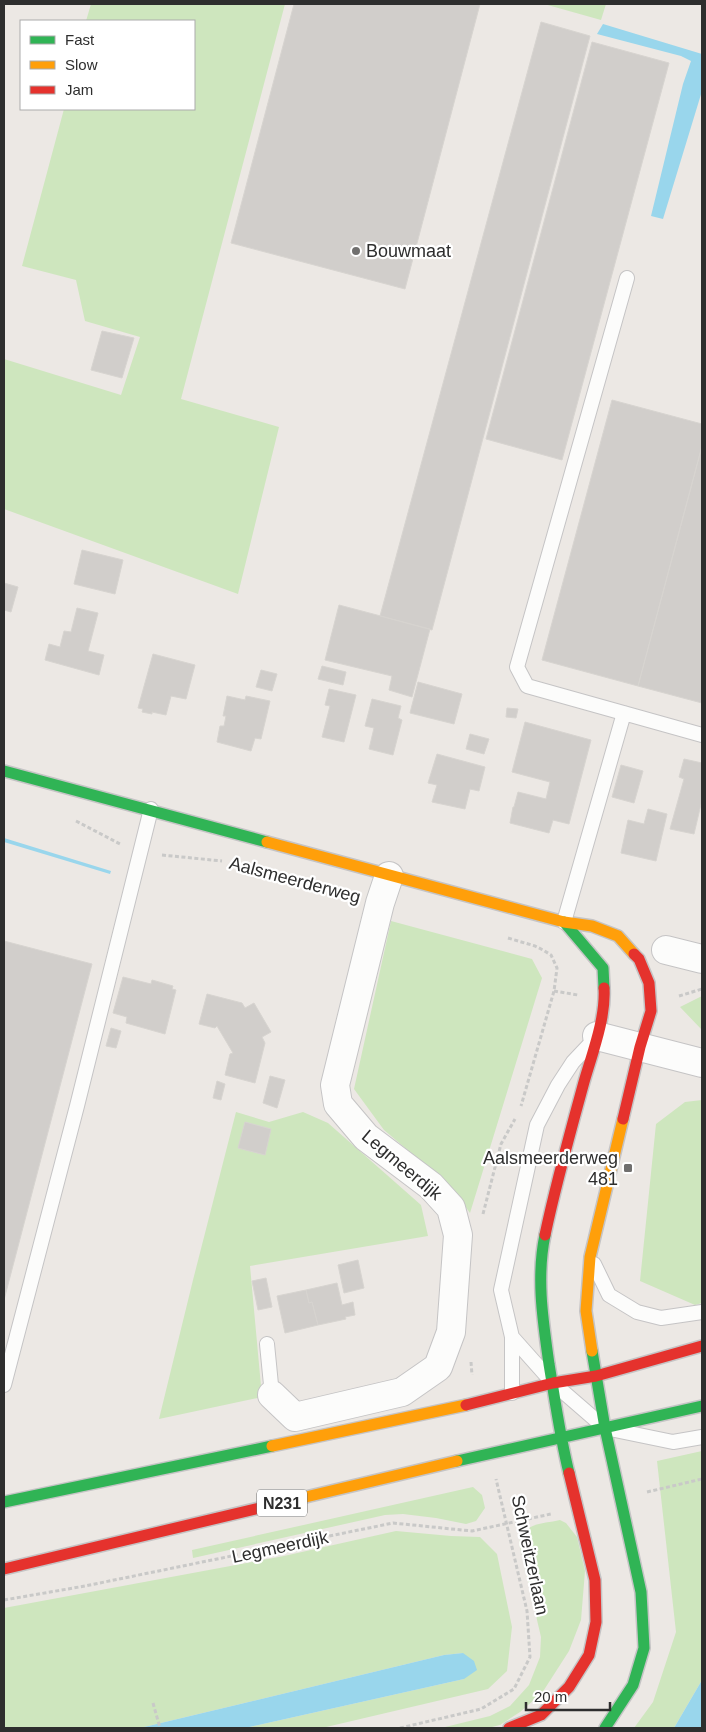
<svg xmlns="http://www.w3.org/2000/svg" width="706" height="1732" viewBox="0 0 706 1732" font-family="Arial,sans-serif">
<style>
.green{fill:#cee6be}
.water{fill:#99d6ec}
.building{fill:#d1cecb;stroke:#d7d4d0}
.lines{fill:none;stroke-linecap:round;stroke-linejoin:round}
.lane-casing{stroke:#c5c4c5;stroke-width:16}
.street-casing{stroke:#c5c4c5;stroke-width:30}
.fast-casing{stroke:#c5c4c5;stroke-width:14}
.slow-casing{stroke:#c5c4c5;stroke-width:14}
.jam-casing{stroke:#c5c4c5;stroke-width:14}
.path{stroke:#c9c9c8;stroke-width:3;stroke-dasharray:4 2.5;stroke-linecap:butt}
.lane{stroke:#fcfcfb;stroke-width:14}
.street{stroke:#fcfcfb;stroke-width:28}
.fast{stroke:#30b455;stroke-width:11}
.slow{stroke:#ff9f0a;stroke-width:11}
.jam{stroke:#e5322d;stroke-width:11}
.poi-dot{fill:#706f6e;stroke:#fff;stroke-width:2}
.labels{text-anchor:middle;stroke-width:4.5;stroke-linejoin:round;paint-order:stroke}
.shield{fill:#fff;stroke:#6d6d6d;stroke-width:1}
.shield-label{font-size:16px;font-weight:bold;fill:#2e2e2e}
.poi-label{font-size:18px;fill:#2e2e2e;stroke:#fff;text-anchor:start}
.street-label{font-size:18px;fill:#2e2e2e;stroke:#fff}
</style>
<rect width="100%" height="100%" fill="#ece8e4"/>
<path class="green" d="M 91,4 L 285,4 L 181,399 L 279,427 L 238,594 L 4,509 L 4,359 L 121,395 L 140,337 L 85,321 L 76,280 L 22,266 L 64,109 L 194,109 L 194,21 L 86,21 Z
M 544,4 L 606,4 L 601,20 Z
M 391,921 L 532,959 L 542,978 L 470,1213 L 450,1186 L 384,1130 L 354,1089 Z
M 702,996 L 702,1030 L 680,1007 Z
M 702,1100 L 702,1303 L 695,1305 L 640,1281 L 656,1124 L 685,1102 Z
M 236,1112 L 269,1122 L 303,1112 L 328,1123 L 421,1205 L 428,1236 L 250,1266 L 262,1397 L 159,1419 L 193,1280 Z
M 702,1451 L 702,1680 L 674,1728 L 634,1728 L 653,1702 L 676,1632 L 657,1461 Z
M 473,1487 L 482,1495 L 485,1508 L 476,1521 L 466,1524 L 436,1518 L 403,1514 L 385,1515 L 193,1558 L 192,1550 Z
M 560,1520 L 566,1523 L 577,1537 L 585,1571 L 581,1620 L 569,1651 L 542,1693 L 520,1712 L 500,1725 L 488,1728 L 441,1728 L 490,1716 L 510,1706 L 529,1685 L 540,1657 L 541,1637 L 519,1543 C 524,1522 543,1524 560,1520 Z
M 396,1531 L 451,1536 L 480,1537 L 497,1554 L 512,1627 L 507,1671 L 488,1689 L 322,1728 L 245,1728 L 464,1679 L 463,1653 L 444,1655 L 140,1728 L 4,1728 L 4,1608 L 284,1556 Z"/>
<path class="water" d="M 603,24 L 702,54 L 702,91 L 663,219 L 651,216 L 683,84 L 691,61 L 681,56 L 597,34 Z
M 4,838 L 111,871 L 110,874 L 4,842 Z
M 463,1653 L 474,1661 L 477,1670 L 464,1679 L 245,1728 L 140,1728 L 444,1655 Z
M 702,1680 L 702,1728 L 674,1728 Z"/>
<path class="building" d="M 294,4 L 480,4 L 405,289 L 231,243 Z
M 541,22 L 590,36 L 432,630 L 380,616 Z
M 592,42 L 669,63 L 562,460 L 486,439 Z
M 102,331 L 134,338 L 122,378 L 91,370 Z
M 612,400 L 702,424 L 702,446 L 638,686 L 542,660 Z
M 702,446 L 702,703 L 638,686 Z
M 82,550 L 123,560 L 115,594 L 74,584 Z
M 4,583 L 18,587 L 11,612 L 4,610 Z
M 339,605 L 430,629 L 412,697 L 389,690 L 392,676 L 325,660 Z
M 77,608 L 98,613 L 88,651 L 104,655 L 99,675 L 45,660 L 49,644 L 60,647 L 64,631 L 71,632 Z
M 153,654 L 195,665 L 186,699 L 171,696 L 166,715 L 152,712 L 152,714 L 142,712 L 143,709 L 138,708 Z
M 322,666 L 346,672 L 343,685 L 318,679 Z
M 261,670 L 277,674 L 272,691 L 256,687 Z
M 418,682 L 462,694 L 454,724 L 410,713 Z
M 329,689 L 356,695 L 344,742 L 322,737 L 330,706 L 325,705 Z
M 227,696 L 245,700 L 246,696 L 270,701 L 261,739 L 255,738 L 251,751 L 217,742 L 220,726 L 224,726 L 226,716 L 223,716 Z
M 372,699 L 401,706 L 398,718 L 402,720 L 393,755 L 369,749 L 374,728 L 365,726 Z
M 507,708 L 518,709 L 516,718 L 506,717 Z
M 525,722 L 591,740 L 569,824 L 553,820 L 549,833 L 510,823 L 513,807 L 514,807 L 518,792 L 546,799 L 550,782 L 512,772 Z
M 470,734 L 489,739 L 484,754 L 466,749 Z
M 437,754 L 485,767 L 479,791 L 470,789 L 465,809 L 432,802 L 437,785 L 428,783 Z
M 684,759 L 702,763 L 702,800 L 694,834 L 670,829 L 684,779 L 679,777 Z
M 621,765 L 643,771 L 634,803 L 612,797 Z
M 648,809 L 667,814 L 656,861 L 621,853 L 628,820 L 644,824 Z
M 4,941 L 92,964 L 4,1300 Z
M 123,977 L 151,984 L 152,980 L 173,986 L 172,989 L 176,990 L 165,1034 L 126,1023 L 127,1017 L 113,1013 Z
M 207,994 L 242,1003 L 245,1008 L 254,1003 L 271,1032 L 262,1037 L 265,1043 L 255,1083 L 225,1075 L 230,1054 L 233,1053 L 217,1026 L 215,1028 L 199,1024 Z
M 111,1028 L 121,1031 L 116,1048 L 106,1046 Z
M 270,1076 L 285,1080 L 277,1108 L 263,1103 Z
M 217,1081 L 225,1084 L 221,1100 L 213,1098 Z
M 245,1122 L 271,1129 L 265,1155 L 238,1148 Z
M 358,1260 L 364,1288 L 344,1293 L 338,1265 Z
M 266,1278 L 272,1307 L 258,1310 L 252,1281 Z
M 337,1283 L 342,1305 L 353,1302 L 355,1315 L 345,1317 L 346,1319 L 318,1325 L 312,1302 L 309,1303 L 306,1290 Z
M 306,1290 L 309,1303 L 312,1302 L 318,1325 L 285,1333 L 277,1296 Z"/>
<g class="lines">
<defs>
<path id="lane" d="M 627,278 L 517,667 L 527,686 L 702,735
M 564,922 L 624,713
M 594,1264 L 609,1295 L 637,1312 L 661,1318 L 702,1312
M 512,1337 L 553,1383 L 605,1428 L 673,1442 L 702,1437
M 267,1344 L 272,1395
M 4,1385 L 77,1106 L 151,809
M 512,1393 L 512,1337 L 501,1290 L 537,1125 L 558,1085 L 573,1062 L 590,1044"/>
<path id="street" d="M 666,950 L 702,959
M 597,1036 L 702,1063
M 272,1395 L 295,1417 L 402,1392 L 438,1367 L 451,1332 L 458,1235 L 451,1208 L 431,1186 L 366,1137 L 338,1104 L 335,1085 L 380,903 L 389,876"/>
<path id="fast" d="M 4,771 L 267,842
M 564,922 L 603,968 L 604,988
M 545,1235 C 536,1278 543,1321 549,1364 C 555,1400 560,1437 569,1473
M 592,1351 L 605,1428 L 641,1592 L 644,1648 L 633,1685 L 605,1728
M 457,1461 L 702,1406
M 4,1502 L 272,1446"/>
<path id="slow" d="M 267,842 L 564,922 L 592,926 L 618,936 L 634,954
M 592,1351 L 586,1311 L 590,1257 L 623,1119
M 272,1446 L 466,1405
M 272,1505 L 457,1461"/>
<path id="jam" d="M 623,1119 L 640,1047 L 651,1011 L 649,983 L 639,959 L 634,954
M 545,1235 C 556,1183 570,1133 584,1082 C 592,1054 606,1018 604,988
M 466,1405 L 553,1383 L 596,1376 L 702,1346
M 4,1569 L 272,1505
M 509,1728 L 541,1715 L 569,1687 L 589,1655 L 596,1622 L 595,1580 L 569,1473"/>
</defs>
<use href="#lane" class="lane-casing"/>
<use href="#street" class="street-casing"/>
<use href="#fast" class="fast-casing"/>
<use href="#slow" class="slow-casing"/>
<use href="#jam" class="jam-casing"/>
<path class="path" d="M 76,821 L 122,845
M 162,855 L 222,861
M 508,938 L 535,946 L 543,950 L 551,955 L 557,968 L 554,991 L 521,1106
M 554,991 L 578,995
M 679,996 L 702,989
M 483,1214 L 501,1144 L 515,1119
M 471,1362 L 472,1375
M 647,1492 L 702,1479
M 4,1600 L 85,1586 L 393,1523 L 472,1531 L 551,1514
M 153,1703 L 160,1728
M 400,1728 L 481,1709 L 514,1689 L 530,1657 L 527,1611 L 496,1479"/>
<use href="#lane" class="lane"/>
<use href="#street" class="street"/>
<use href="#fast" class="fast"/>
<use href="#slow" class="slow"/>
<use href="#jam" class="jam"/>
</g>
<g class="poi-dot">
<circle cx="356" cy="251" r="5"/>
<rect x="623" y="1163" width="10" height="10" rx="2.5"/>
</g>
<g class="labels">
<rect class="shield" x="257" y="1489.5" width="50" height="27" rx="4"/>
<g class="shield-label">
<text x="282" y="1509">N231</text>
</g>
<g class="poi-label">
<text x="366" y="257">Bouwmaat</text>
<text x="618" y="1164" text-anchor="end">Aalsmeerderweg<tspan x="618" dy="21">481</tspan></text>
</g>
<g class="street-label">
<text transform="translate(295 880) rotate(15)" y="6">Aalsmeerderweg</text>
<text transform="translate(402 1165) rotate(40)" y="6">Legmeerdijk</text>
<text transform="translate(280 1547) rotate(-12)" y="6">Legmeerdijk</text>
<text transform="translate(530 1555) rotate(78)" y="6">Schweitzerlaan</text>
</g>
</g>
<rect width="706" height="1732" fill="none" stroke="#2e2e2e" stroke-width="10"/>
<rect x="20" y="20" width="175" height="90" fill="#ffffff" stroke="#ababab"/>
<rect x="30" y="36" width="25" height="8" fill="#30b455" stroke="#ababab"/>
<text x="65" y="45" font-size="15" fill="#2e2e2e">Fast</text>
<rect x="30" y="61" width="25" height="8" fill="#ff9f0a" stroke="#ababab"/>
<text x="65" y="70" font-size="15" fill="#2e2e2e">Slow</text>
<rect x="30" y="86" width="25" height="8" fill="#e5322d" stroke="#ababab"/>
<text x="65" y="95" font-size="15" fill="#2e2e2e">Jam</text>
<path d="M526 1702v8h84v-8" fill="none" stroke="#2e2e2e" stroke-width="2.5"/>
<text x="534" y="1702" font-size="15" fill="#2e2e2e" stroke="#ffffff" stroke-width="4" paint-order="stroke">20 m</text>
</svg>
